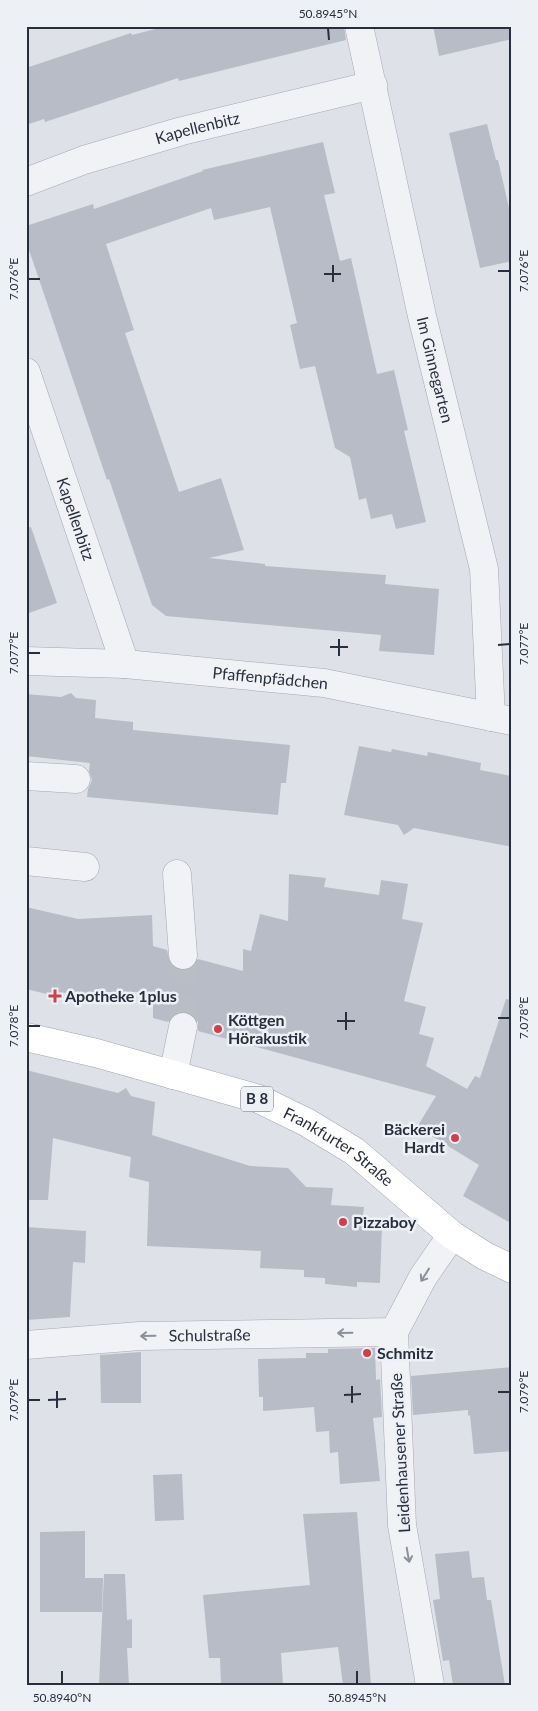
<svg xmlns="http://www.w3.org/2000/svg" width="538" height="1711" viewBox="0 0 538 1711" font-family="Lato,sans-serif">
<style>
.building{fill:#b8bcc7}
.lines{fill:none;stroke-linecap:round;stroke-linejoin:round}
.minor-tunnel{stroke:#b9bdc6;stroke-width:28;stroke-dasharray:28 14;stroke-linecap:butt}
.minor-casing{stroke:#a3a8b2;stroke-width:29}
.major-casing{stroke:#9da4b3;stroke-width:29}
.minor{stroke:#f0f2f6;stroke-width:28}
.major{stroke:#fff;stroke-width:28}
.oneway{stroke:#8c909a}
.ticks{fill:none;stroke:#272e3e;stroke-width:2}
.poi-dot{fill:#ce414b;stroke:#edf0f5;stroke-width:2}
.labels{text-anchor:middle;stroke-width:5;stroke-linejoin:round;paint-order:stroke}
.shield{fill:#edf0f5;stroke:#626875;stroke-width:1}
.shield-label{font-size:15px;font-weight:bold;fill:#272e3e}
.street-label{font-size:16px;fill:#272e3e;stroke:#edf0f5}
.poi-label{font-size:16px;font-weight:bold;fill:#272e3e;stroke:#edf0f5;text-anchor:start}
.neatline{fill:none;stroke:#272e3e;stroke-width:2}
.ticks-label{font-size:12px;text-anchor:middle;fill:#272e3e}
</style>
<rect width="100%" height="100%" fill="#dee1e8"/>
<path class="building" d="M 167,26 L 344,26 L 346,40 L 179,81 L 178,78 L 45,122 L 44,119 L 26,125 L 26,68 L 131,33 L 132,35 Z
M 433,26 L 512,26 L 512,39 L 439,56 Z
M 487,124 L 496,160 L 498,160 L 512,221 L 512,261 L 480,268 L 449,133 Z
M 323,142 L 335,193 L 324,195 L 340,261 L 351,258 L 377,374 L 394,370 L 408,430 L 404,431 L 426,522 L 396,529 L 392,514 L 371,519 L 366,498 L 359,500 L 350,457 L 335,448 L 315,366 L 300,369 L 290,325 L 297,323 L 270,207 L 214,220 L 211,208 L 106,244 L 134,330 L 125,333 L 179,492 L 221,478 L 244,550 L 209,558 L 265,564 L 265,566 L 386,575 L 385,584 L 439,589 L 434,655 L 379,651 L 381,635 L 166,616 L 152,605 L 109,479 L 107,480 L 26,241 L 26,226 L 93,204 L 94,209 L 203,171 L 202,170 Z
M 31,527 L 57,603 L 26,614 L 26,528 Z
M 71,693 L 76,698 L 96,700 L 95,718 L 133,722 L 133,730 L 290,745 L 286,783 L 281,783 L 278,815 L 87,797 L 88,789 L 92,780 L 89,771 L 90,763 L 26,756 L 26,694 L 61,697 Z
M 359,746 L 391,752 L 392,749 L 427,756 L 428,752 L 481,763 L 480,770 L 512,776 L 512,847 L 414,828 L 404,835 L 398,825 L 344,815 Z
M 289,874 L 326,878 L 324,887 L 379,895 L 381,880 L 408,884 L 402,919 L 423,923 L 404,1001 L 426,1007 L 419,1034 L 434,1038 L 426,1066 L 467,1089 L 475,1076 L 480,1078 L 506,999 L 512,1000 L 512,1224 L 463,1196 L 479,1165 L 417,1127 L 436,1096 L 198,1031 L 198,1022 L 194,1016 L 187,1012 L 178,1012 L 172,1016 L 168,1022 L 153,1018 L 153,992 L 94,992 L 94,998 L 71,991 L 55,996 L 26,989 L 26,907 L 78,919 L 152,915 L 153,946 L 167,950 L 170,963 L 176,969 L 184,971 L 191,968 L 198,959 L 243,971 L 243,949 L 251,951 L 260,914 L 288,921 Z
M 26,1070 L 118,1093 L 126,1088 L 131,1096 L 155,1102 L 152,1135 L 250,1166 L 288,1168 L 306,1187 L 333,1188 L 331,1205 L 364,1207 L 362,1223 L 382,1225 L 380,1283 L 357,1282 L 357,1287 L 325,1284 L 325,1278 L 304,1277 L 304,1270 L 260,1268 L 261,1251 L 147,1246 L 149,1182 L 129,1177 L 131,1157 L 53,1138 L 48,1200 L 26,1200 Z
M 26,1227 L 86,1231 L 85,1263 L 73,1262 L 70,1317 L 26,1320 Z
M 375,1348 L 376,1380 L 380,1379 L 382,1417 L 373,1418 L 380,1481 L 340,1484 L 338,1452 L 330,1453 L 329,1431 L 316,1432 L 314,1407 L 263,1411 L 263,1397 L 259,1397 L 258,1359 L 306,1358 L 306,1353 L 328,1353 L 328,1349 Z
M 141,1352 L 141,1403 L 101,1403 L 100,1355 Z
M 512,1367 L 512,1451 L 474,1454 L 470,1415 L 468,1416 L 468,1410 L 413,1415 L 411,1376 Z
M 182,1474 L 184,1520 L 155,1521 L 153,1475 Z
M 357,1512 L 371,1685 L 343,1685 L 338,1647 L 281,1653 L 283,1685 L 221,1685 L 220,1658 L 209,1658 L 203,1595 L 310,1585 L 303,1514 Z
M 85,1531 L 85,1578 L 103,1578 L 102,1612 L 40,1612 L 40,1532 Z
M 469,1551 L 472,1578 L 484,1577 L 487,1600 L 491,1600 L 505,1685 L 453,1685 L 449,1660 L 443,1661 L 433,1600 L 440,1599 L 435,1554 Z
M 104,1574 L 125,1574 L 127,1620 L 132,1619 L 132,1648 L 127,1648 L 129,1685 L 99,1685 Z"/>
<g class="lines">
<path class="minor-tunnel" d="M 183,955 L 183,1027"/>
<defs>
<g id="minor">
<path id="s1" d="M 359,26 L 422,316 L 484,569 L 491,717"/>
<path id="s2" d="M 26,182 L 84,160 L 182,131 L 373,85"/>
<path id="s3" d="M 26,372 L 125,664"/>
<path id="s4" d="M 26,661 L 125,664 L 324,683 L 512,721"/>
<path d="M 26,776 L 76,779"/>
<path d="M 26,861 L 85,867"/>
<path d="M 177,874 L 183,955"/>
<path d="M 173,1075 L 183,1027"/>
<path id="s5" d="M 26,1345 L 140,1336 L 394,1332"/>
<path d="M 430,1685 L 402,1525 L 394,1332 L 423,1277 L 452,1235"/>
</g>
<g id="major">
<path id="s6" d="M 26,1037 L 96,1053 L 259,1099 L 306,1122 L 354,1151 L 452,1235 L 485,1256 L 512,1269"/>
</g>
</defs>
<use href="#minor" class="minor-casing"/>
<use href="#major" class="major-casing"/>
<use href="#minor" class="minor"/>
<use href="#major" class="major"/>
</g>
<defs><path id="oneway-shaft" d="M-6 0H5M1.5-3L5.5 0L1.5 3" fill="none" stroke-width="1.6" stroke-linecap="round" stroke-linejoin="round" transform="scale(1.25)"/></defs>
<g class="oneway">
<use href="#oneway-shaft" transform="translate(425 1275) rotate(122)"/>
<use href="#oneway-shaft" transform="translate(345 1333) rotate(179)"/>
<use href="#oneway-shaft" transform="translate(148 1336) rotate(179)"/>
<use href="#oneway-shaft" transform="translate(408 1555) rotate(80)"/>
</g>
<path class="ticks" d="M 328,28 L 329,40M 333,265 L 333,282M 498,271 L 510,271M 324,274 L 341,274M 28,279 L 40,279M 339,639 L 339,656M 498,645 L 510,644M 330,647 L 348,647M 28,653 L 40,653M 346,1012 L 346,1030M 498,1018 L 510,1018M 337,1021 L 355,1021M 28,1026 L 40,1026M 352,1386 L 352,1403M 57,1391 L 57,1408M 498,1392 L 510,1392M 344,1395 L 361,1394M 28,1400 L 40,1400M 48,1400 L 66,1399M 62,1671 L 62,1684M 357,1671 L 357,1684"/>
<g class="poi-dot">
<path d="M52.5 988.5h5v5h5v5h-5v5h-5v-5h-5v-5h5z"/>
<circle cx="218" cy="1029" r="5"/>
<circle cx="455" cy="1138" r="5"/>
<circle cx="343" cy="1222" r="5"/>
<circle cx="367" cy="1353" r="5"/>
</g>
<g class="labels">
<rect class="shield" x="241" y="1086.5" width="32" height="25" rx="4"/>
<g class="shield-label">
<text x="257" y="1104">B 8</text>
</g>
<g class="street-label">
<text dy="6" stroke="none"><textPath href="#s2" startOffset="180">Kapellenbitz</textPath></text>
<text dy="6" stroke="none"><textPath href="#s1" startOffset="352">Im Ginnegarten</textPath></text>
<text dy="6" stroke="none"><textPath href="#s3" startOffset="155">Kapellenbitz</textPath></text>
<text dy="6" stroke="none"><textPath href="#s4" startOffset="245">Pfaffenpfädchen</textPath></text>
<text dy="6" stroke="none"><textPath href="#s6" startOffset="334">Frankfurter Straße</textPath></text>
<text dy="6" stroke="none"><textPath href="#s5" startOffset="184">Schulstraße</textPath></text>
<text transform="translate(400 1453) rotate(-93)" y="6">Leidenhausener Straße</text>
</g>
<g class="poi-label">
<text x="65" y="1002">Apotheke 1plus</text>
<text x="228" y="1026">Köttgen<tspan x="228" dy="18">Hörakustik</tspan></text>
<text x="445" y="1135" text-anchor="end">Bäckerei<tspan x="445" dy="18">Hardt</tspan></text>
<text x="353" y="1228">Pizzaboy</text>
<text x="377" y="1359">Schmitz</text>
</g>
</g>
<rect width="538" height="1711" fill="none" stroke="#edf0f5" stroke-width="55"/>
<rect x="28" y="28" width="482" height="1656" class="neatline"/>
<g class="ticks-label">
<text x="328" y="18">50.8945°N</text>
<text transform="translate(524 271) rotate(-90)" y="4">7.076°E</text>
<text transform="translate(14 279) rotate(-90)" y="4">7.076°E</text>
<text transform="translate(524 644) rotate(-90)" y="4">7.077°E</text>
<text transform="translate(14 653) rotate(-90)" y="4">7.077°E</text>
<text transform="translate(524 1018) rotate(-90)" y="4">7.078°E</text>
<text transform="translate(14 1026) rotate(-90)" y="4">7.078°E</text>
<text transform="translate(524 1392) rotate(-90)" y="4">7.079°E</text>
<text transform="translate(14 1400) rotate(-90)" y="4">7.079°E</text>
<text x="62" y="1702">50.8940°N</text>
<text x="357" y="1702">50.8945°N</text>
</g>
</svg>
